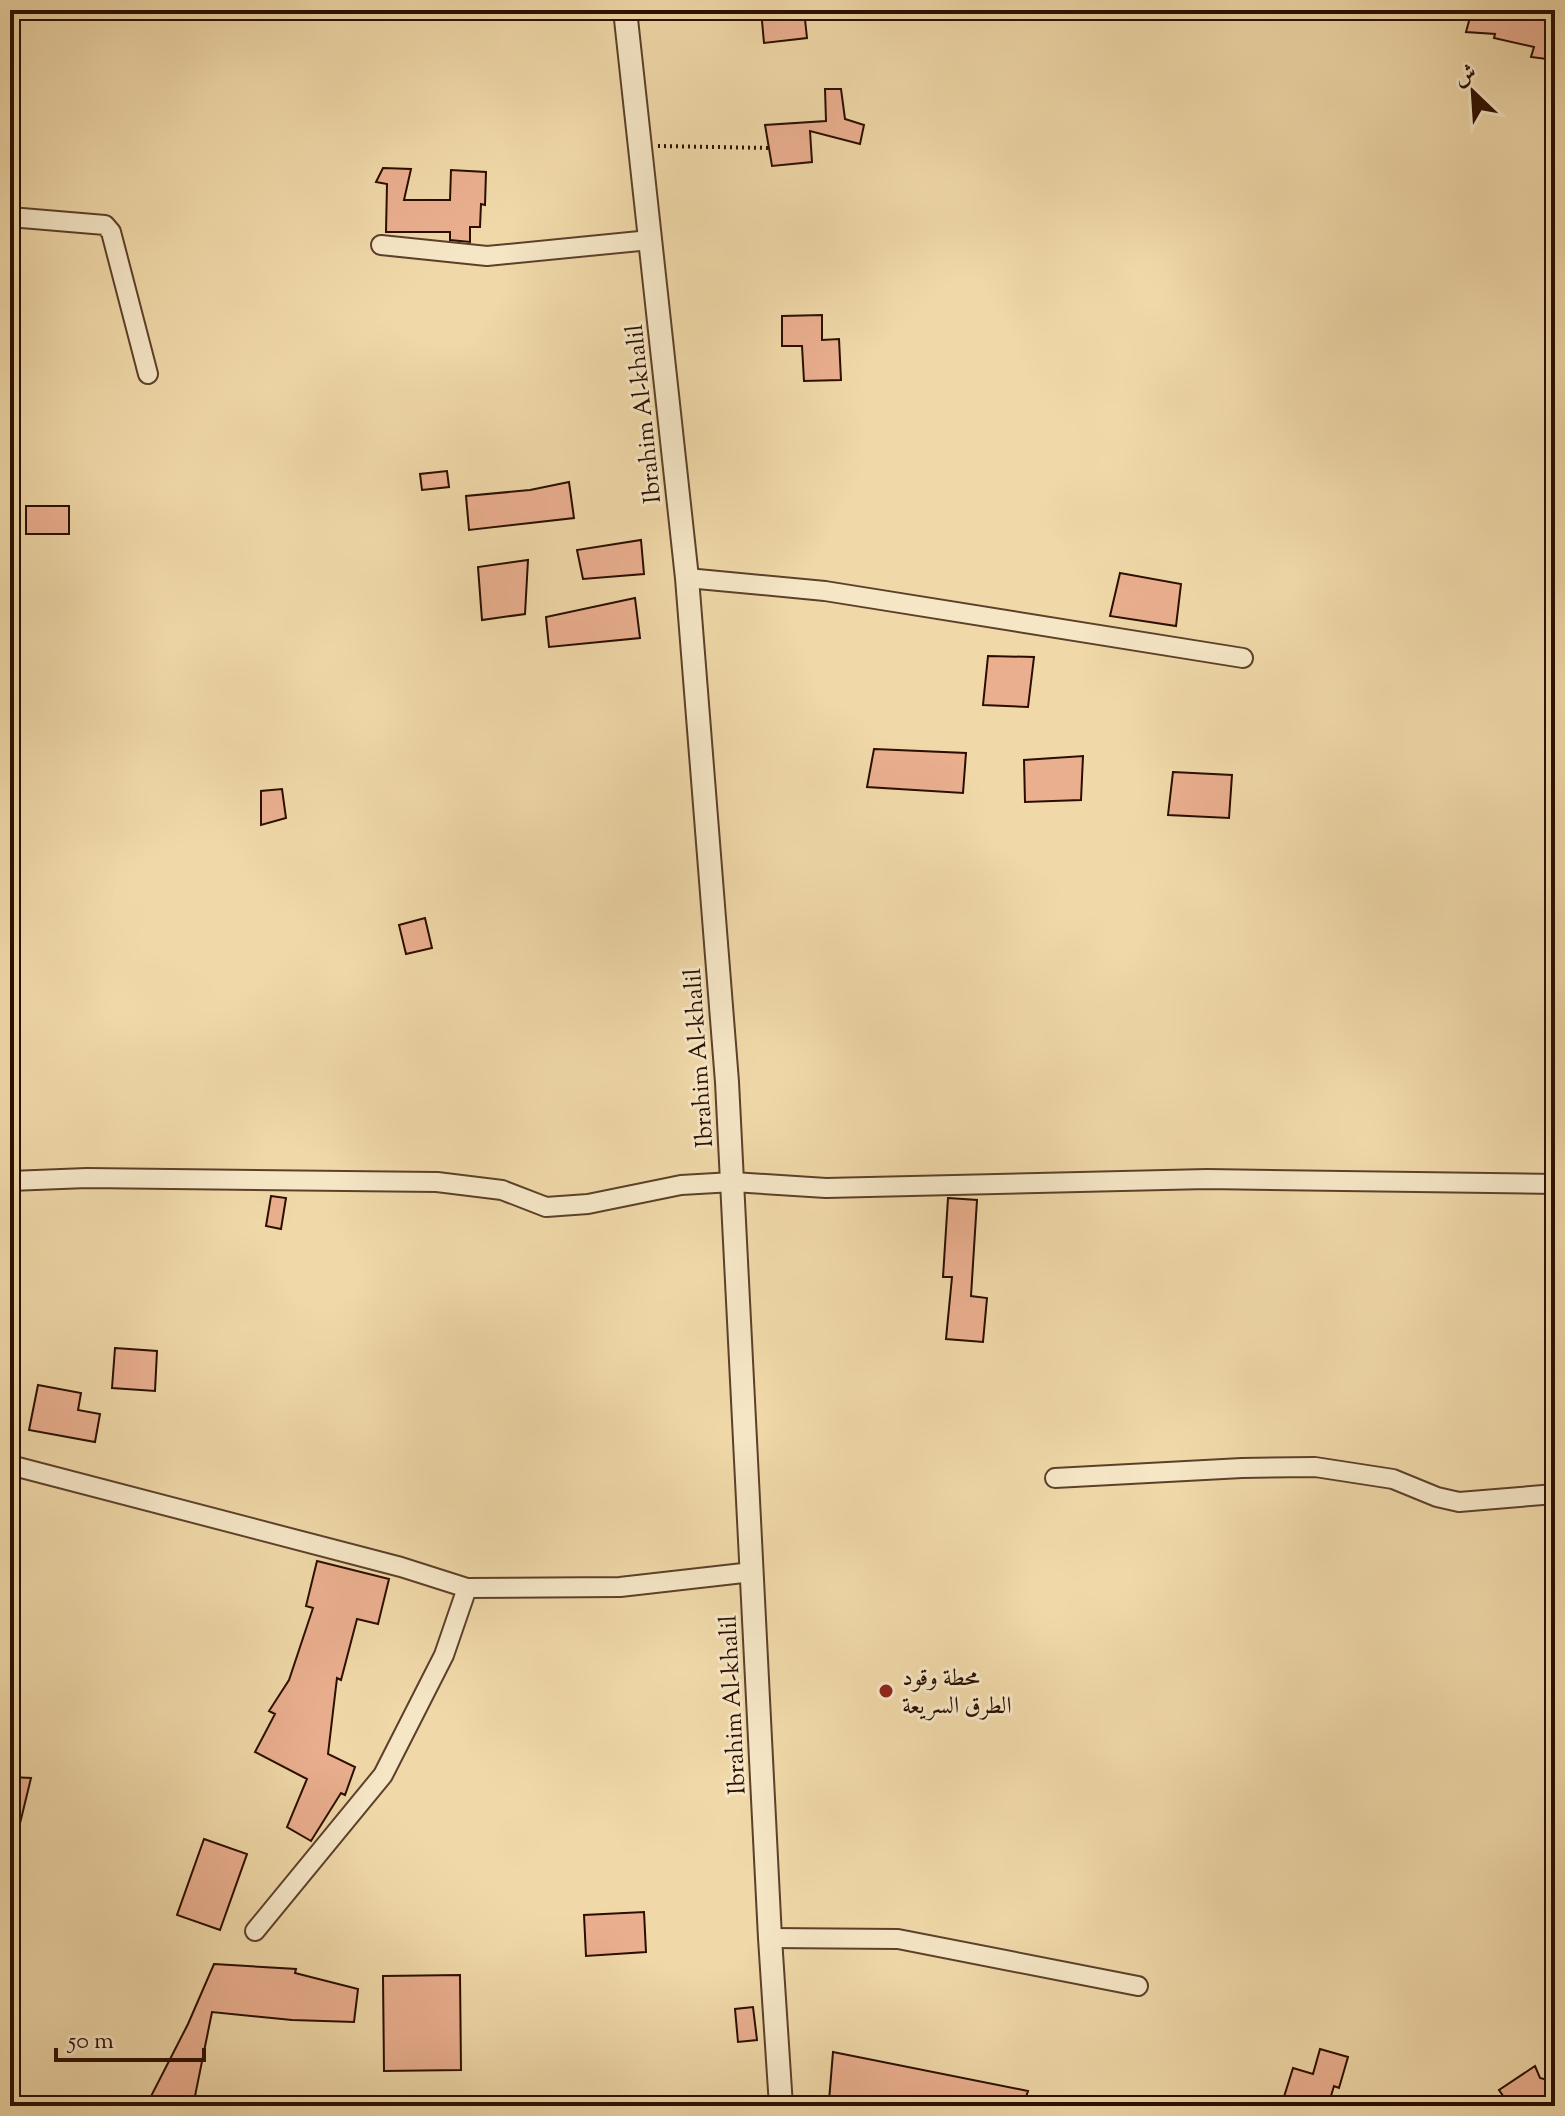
<svg xmlns="http://www.w3.org/2000/svg" width="1565" height="2116" viewBox="0 0 1565 2116" font-family="'Sorts Mill Goudy',Amiri,serif">
<style>
.building{fill:#eaaf8f;stroke:#2b0e00;stroke-width:2}
.lines{fill:none;stroke-linecap:round;stroke-linejoin:round}
.minor-casing{stroke:#5c402a;stroke-width:22}
.tertiary-casing{stroke:#5c402a;stroke-width:26}
.path{stroke:#2b0e00;stroke-width:4;stroke-dasharray:2 4;stroke-linecap:butt}
.minor{stroke:#f5e6c6;stroke-width:18}
.tertiary{stroke:#f5e6c6;stroke-width:22}
.poi-dot{fill:#8f2418;stroke:#f5e6c6;stroke-width:3}
.labels{text-anchor:middle;stroke-width:6;stroke-linejoin:round;paint-order:stroke}
.street-label{font-size:24px;fill:#2b0e00;stroke:#f5e6c6}
.poi-label{font-size:24px;fill:#2b0e00;stroke:#f5e6c6;text-anchor:start}
</style>
<rect width="100%" height="100%" fill="#f0d8a8"/>
<filter id="stains"><feTurbulence type="fractalNoise" baseFrequency=".0025" numOctaves="4"/><feColorMatrix values="0 0 0 0 .2 0 0 0 0 .09 0 0 0 0 .02 0 0 0 .5 -.17"/></filter>
<radialGradient id="worn" r=".72"><stop offset=".6" stop-color="#630" stop-opacity="0"/><stop offset="1" stop-color="#630" stop-opacity=".3"/></radialGradient>
<path class="building" d="M 761,10 L 804,10 L 807,38 L 764,43 Z
M 1472,10 L 1555,17 L 1555,60 L 1531,57 L 1534,47 L 1494,38 L 1495,34 L 1466,32 Z
M 825,89 L 841,89 L 845,119 L 864,125 L 860,144 L 810,131 L 812,162 L 772,166 L 765,125 L 826,121 Z
M 383,168 L 411,169 L 404,200 L 450,200 L 451,170 L 486,172 L 485,205 L 481,204 L 480,227 L 470,227 L 470,242 L 450,240 L 450,232 L 386,232 L 387,184 L 376,182 Z
M 822,315 L 822,340 L 839,339 L 841,380 L 804,381 L 802,346 L 782,346 L 782,316 Z
M 447,471 L 449,487 L 422,490 L 420,474 Z
M 569,482 L 574,518 L 469,530 L 466,496 L 530,490 Z
M 26,506 L 69,506 L 69,534 L 26,534 Z
M 641,540 L 644,574 L 583,579 L 577,550 Z
M 528,560 L 525,614 L 482,620 L 478,567 Z
M 1120,573 L 1181,584 L 1176,626 L 1110,616 Z
M 635,598 L 640,638 L 549,647 L 546,617 Z
M 988,656 L 1034,657 L 1028,707 L 983,705 Z
M 874,749 L 966,753 L 963,793 L 867,787 Z
M 1083,756 L 1081,800 L 1025,802 L 1024,760 Z
M 1173,772 L 1232,775 L 1229,818 L 1168,815 Z
M 282,789 L 286,818 L 261,825 L 261,791 Z
M 425,918 L 432,948 L 406,954 L 399,925 Z
M 271,1196 L 286,1198 L 281,1229 L 266,1226 Z
M 948,1198 L 977,1200 L 971,1296 L 987,1298 L 983,1342 L 946,1339 L 952,1277 L 943,1277 Z
M 115,1348 L 157,1351 L 155,1391 L 112,1388 Z
M 38,1385 L 81,1393 L 78,1410 L 100,1414 L 95,1442 L 29,1430 Z
M 317,1561 L 389,1579 L 378,1624 L 357,1619 L 341,1680 L 337,1678 L 328,1754 L 355,1767 L 345,1795 L 341,1793 L 311,1841 L 287,1827 L 307,1779 L 255,1752 L 275,1714 L 269,1711 L 289,1680 L 313,1608 L 306,1606 Z
M 10,1777 L 31,1778 L 16,1840 L 10,1840 Z
M 204,1839 L 247,1854 L 220,1930 L 177,1915 Z
M 644,1912 L 646,1952 L 586,1956 L 584,1915 Z
M 214,1964 L 296,1969 L 295,1973 L 358,1989 L 354,2022 L 292,2020 L 212,2012 L 193,2106 L 146,2106 L 188,2024 Z
M 460,1975 L 461,2070 L 384,2071 L 383,1976 Z
M 753,2007 L 757,2040 L 738,2042 L 735,2009 Z
M 1320,2049 L 1348,2057 L 1339,2088 L 1334,2086 L 1328,2106 L 1304,2106 L 1283,2100 L 1293,2068 L 1313,2074 Z
M 833,2052 L 1028,2091 L 1023,2106 L 861,2106 L 829,2101 Z
M 1535,2066 L 1540,2078 L 1555,2082 L 1555,2106 L 1510,2106 L 1499,2090 Z"/>
<g class="lines">
<defs>
<path id="minor" d="M 10,217 L 105,225 L 111,232 L 148,374
M 381,245 L 487,256 L 650,240
M 687,578 L 825,591 L 1243,658
M 10,1181 L 87,1178 L 437,1182 L 502,1190 L 546,1207 L 588,1204 L 681,1185 L 733,1182 L 826,1188 L 1207,1179 L 1555,1184
M 10,1465 L 401,1567 L 467,1588 L 620,1587 L 752,1572
M 1055,1478 L 1242,1468 L 1315,1467 L 1393,1479 L 1437,1497 L 1459,1502 L 1555,1494
M 255,1931 L 383,1775 L 444,1655 L 467,1588
M 770,1938 L 898,1939 L 1138,1986"/>
<path id="tertiary" d="M 625,10 L 687,578 L 727,1082 L 770,1938 L 781,2106"/>
</defs>
<use href="#minor" class="minor-casing"/>
<use href="#tertiary" class="tertiary-casing"/>
<path class="path" d="M 658,146 L 769,148"/>
<use href="#minor" class="minor"/>
<use href="#tertiary" class="tertiary"/>
</g>
<circle class="poi-dot" cx="886" cy="1691" r="8"/>
<g class="labels">
<g class="street-label">
<text transform="translate(643 414) rotate(-96)" y="8">Ibrahim Al-khalil</text>
<text transform="translate(698 1058) rotate(-94)" y="8">Ibrahim Al-khalil</text>
<text transform="translate(732 1705) rotate(-93)" y="8">Ibrahim Al-khalil</text>
</g>
<g class="poi-label">
<text x="902" y="1685">محطة وقود<tspan x="902" dy="28">الطرق السريعة</tspan></text>
</g>
</g>
<rect width="1565" height="2116" fill="none" stroke="#f0d8a8" stroke-width="40"/>
<rect x="12" y="12" width="1541" height="2092" fill="none" stroke="#2b0e00" stroke-width="4"/>
<rect x="20" y="20" width="1525" height="2076" fill="none" stroke="#2b0e00" stroke-width="2"/>
<g transform="translate(1473 92) rotate(335)" stroke="#f5e6c6" stroke-width="6" paint-order="stroke">
<path d="M0-6L14 30L0 20L-14 30Z" fill="#2b0e00"/>
<text y="-12" font-size="22" font-weight="bold" text-anchor="middle" fill="#2b0e00">ش</text>
</g>
<path d="M56 2048v12h148v-12" fill="none" stroke="#2b0e00" stroke-width="4"/>
<text x="68" y="2048" font-size="24" fill="#2b0e00" stroke="#f5e6c6" stroke-width="6" paint-order="stroke">50 m</text>
<rect width="100%" height="100%" filter="url(#stains)"/>
<rect width="100%" height="100%" fill="url(#worn)"/>
</svg>
